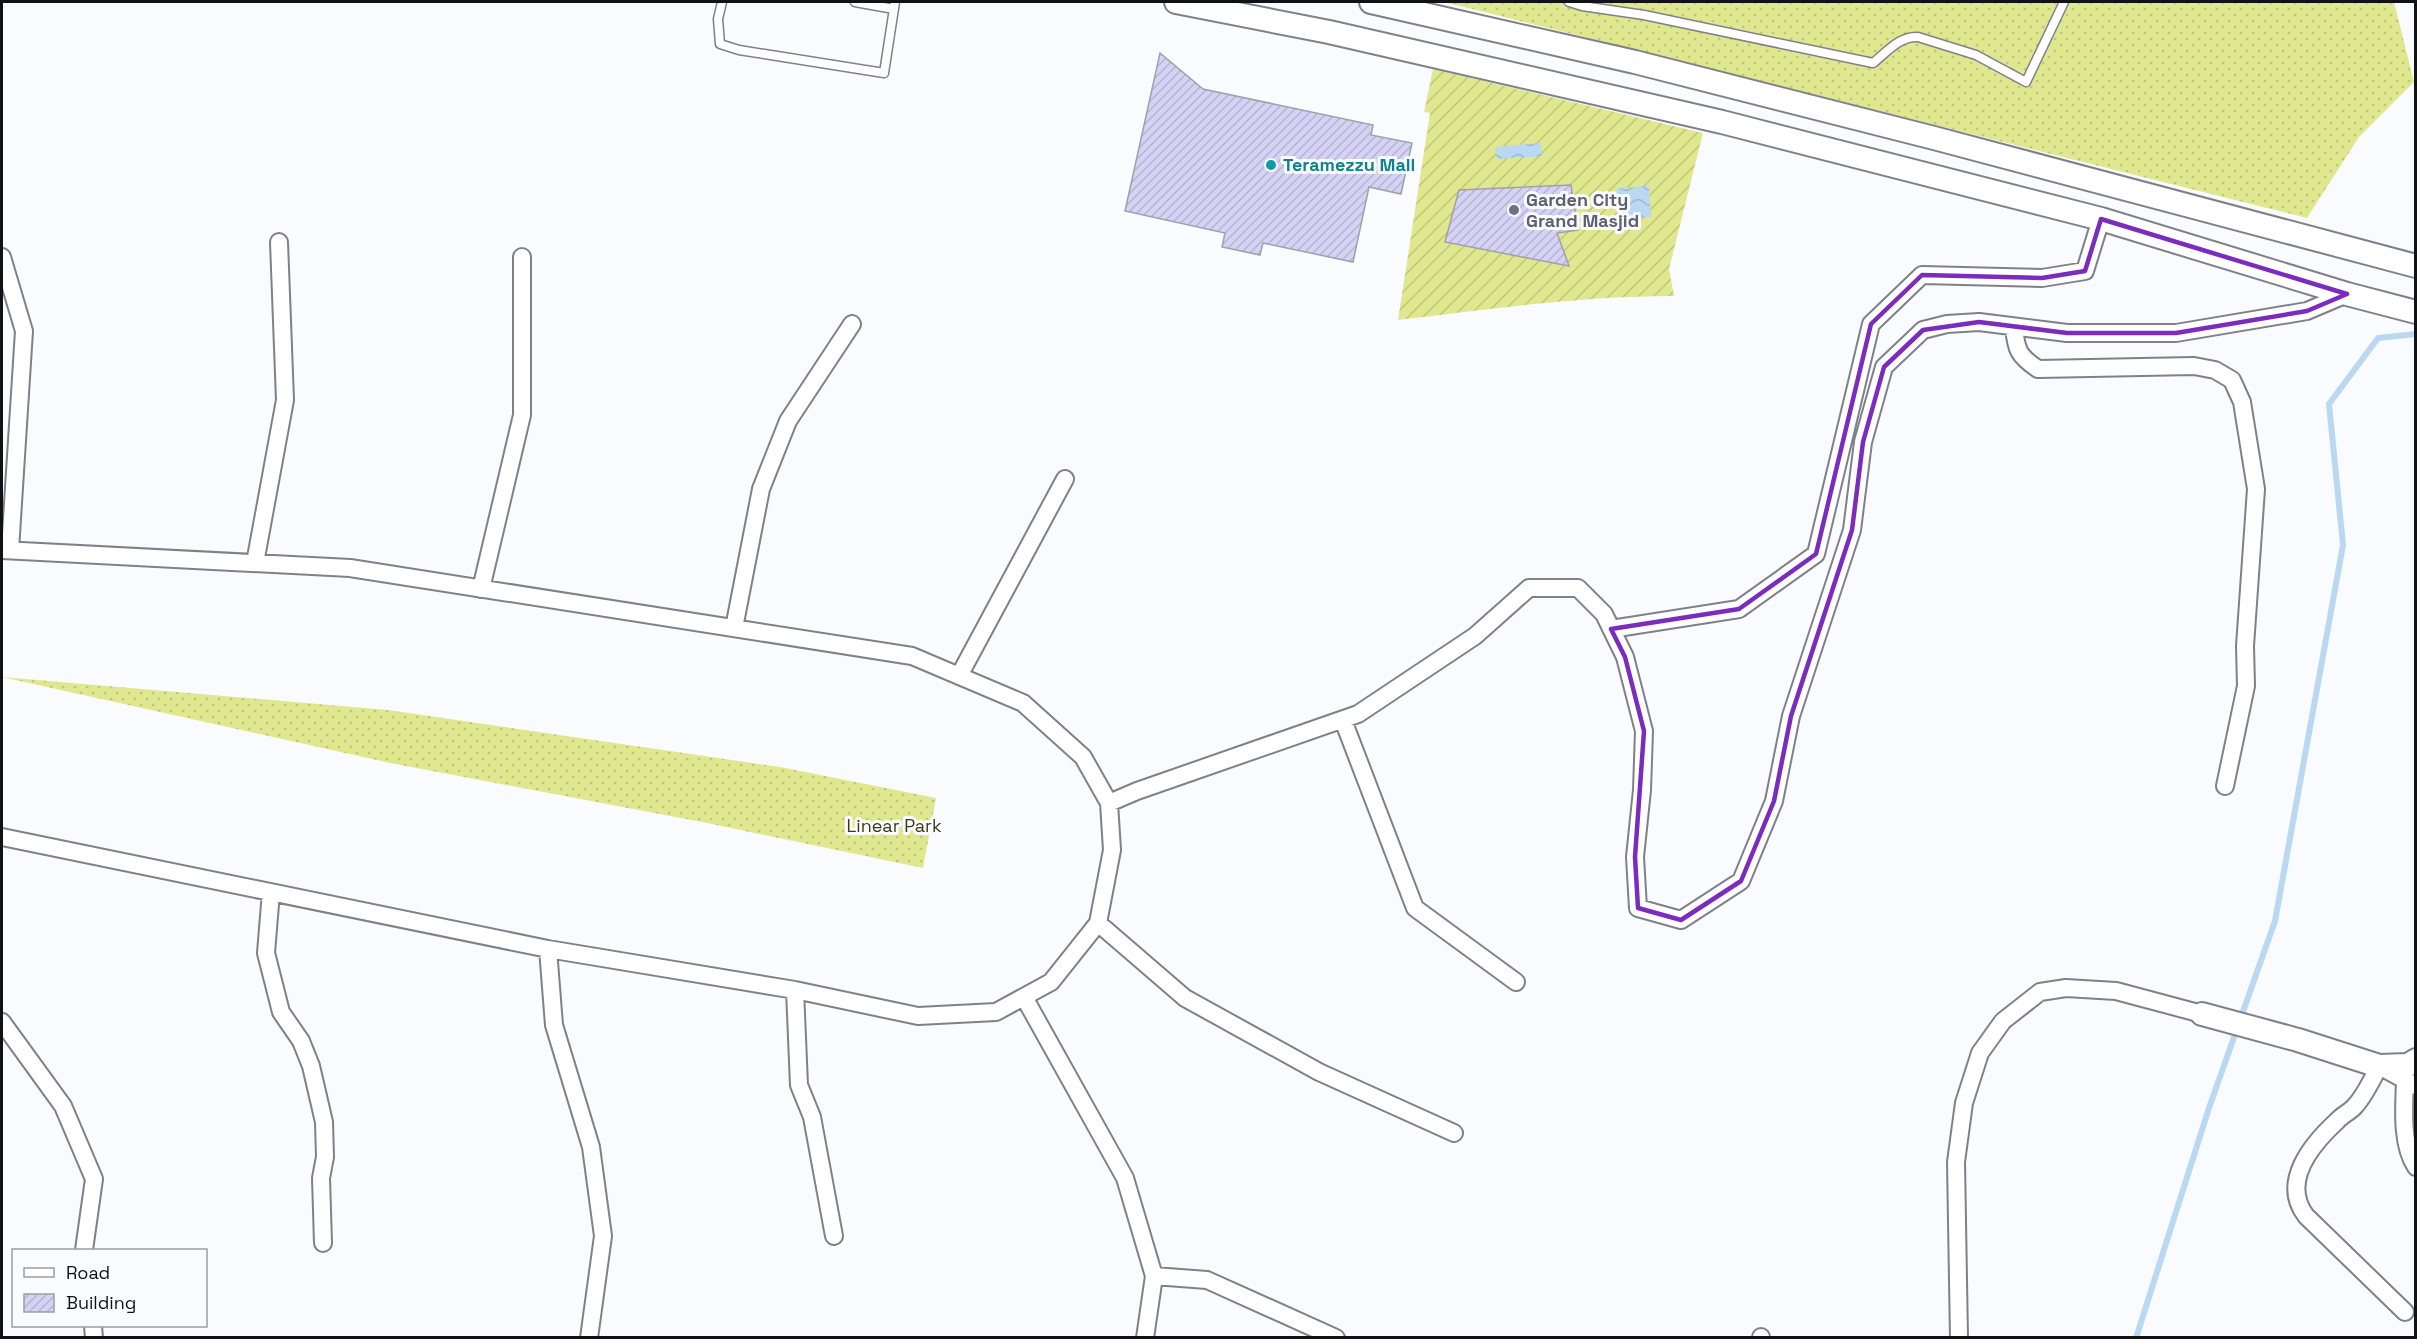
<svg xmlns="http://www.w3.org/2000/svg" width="2417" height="1339" viewBox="0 0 2417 1339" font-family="'Space Grotesk',sans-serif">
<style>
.grass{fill:url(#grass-dots)}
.garden{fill:url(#garden-furrows)}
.water{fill:url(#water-waves)}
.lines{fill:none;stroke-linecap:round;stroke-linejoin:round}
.stream{stroke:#bad8f2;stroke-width:6}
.building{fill:url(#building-hatch);stroke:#a1a0a9;stroke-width:1.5}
.lane-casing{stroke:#7f818a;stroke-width:11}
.street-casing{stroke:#7f818a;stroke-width:20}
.secondary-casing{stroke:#7f818a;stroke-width:26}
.lane{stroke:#fff;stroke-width:8}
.street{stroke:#fff;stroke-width:16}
.secondary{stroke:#fff;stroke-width:22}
.marked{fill:none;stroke:#7b2cbf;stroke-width:4.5;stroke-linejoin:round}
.culture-dot{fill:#0f9aa8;stroke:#fafbff;stroke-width:2}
.worship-dot{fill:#6b7280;stroke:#fafbff;stroke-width:2}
.labels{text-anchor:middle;stroke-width:6;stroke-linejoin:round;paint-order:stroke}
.culture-label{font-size:18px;font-weight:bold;fill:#0d838f;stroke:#fafbff;text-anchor:start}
.worship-label{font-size:18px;font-weight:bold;fill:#5b616d;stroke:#fafbff;text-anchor:start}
.park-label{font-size:18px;fill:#393c13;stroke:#fafbff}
</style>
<defs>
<pattern id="grass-dots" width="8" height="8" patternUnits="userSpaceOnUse" patternTransform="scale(1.5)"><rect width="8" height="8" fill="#e0e88f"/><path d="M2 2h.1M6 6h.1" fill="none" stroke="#bfc67a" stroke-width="1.8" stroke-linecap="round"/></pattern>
<pattern id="garden-furrows" width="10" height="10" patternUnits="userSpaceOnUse" patternTransform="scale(1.5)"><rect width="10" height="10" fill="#e0e88f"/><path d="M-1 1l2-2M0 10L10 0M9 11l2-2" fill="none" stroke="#bfc67a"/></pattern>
<pattern id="water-waves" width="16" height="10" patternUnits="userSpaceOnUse" patternTransform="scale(1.5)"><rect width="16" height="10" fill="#bad8f2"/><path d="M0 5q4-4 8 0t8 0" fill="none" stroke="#9fb8cf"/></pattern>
<pattern id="building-hatch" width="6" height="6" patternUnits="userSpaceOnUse" patternTransform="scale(1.5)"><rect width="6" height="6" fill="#d6d2f5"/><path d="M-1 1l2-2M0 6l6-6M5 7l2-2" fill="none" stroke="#b7b3d1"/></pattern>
</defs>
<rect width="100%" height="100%" fill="#fafbff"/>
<path class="grass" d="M 1444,2 L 2394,2 L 2414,82 L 2359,137 L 2307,218 Z
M 2,677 L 388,710 L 780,767 L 936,798 L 923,868 L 707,823 L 390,763 Z"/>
<path class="garden" d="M 1433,69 L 1703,133 L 1669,269 L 1674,296 C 1582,296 1490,309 1398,320 L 1430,113 L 1424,112 Z"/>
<path class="water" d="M 1541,143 L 1542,156 L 1497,159 L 1495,147 Z
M 1649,186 L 1651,217 L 1620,220 L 1617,188 Z"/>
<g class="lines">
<path class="stream" d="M 2136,1338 L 2209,1108 L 2275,921 L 2343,545 L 2329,404 L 2378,338 L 2416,334"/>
</g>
<path class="building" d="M 1160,53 L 1203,89 L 1373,125 L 1371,135 L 1412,143 L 1401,194 L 1369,187 L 1353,262 L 1263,243 L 1260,255 L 1222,247 L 1225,233 L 1125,211 Z
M 1571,185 L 1578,230 L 1557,233 L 1569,266 L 1445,242 L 1459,190 Z"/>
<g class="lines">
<defs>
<path id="lane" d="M 722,2 L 718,19 L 720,44 L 739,50 L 884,73 L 895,2
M 855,2 L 894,9
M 1569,2 L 1582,6 L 1644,15 L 1873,63 C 1887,52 1899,36 1918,37 L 1976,55 L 2026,82 L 2064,2"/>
<path id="street" d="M 2,257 L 24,331 L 10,550
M 2014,327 C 2016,349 2018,356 2038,369 L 2194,366 L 2215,370 L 2232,380 L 2242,402 L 2256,489 L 2245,646 L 2246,686 L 2225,786
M 2,550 L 350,568 L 912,656 L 1023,703 L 1083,757 L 1109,803 L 1137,791 L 1358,714 L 1475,636 L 1529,588 L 1578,588 L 1604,614 L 1625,657 L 1644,731 L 1642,790 L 1635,857 L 1638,908 L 1681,920 L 1741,881 L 1774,801 L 1791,716 L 1852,530 L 1863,442 L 1884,367 L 1923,330 L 1947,324 L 1979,322 L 2067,333 L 2176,333 L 2307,311 L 2347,294
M 255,563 L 285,400 L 279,242
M 481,589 L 522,415 L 522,257
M 734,628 L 761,489 L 788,421 L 852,324
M 1611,629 L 1739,609 L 1816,554 L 1871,324 L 1922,275 L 2042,278 L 2085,271 L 2101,219
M 959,676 L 1065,479
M 1343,720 L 1415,908 L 1516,982
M 2,837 L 548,949 L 795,990 L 918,1016 L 996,1012 L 1051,982 L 1098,923 L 1112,850 L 1109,803
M 271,892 L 266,953 L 281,1012 L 301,1041 L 311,1066 L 324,1122 L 325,1157 L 321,1178 L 323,1243
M 1098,923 L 1185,998 L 1319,1072 L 1454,1133
M 548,949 L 554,1025 L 591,1147 L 603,1236 L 589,1338
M 795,990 L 799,1085 L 812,1117 L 834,1236
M 1024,997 L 1125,1178 L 1154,1276 L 1145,1338
M 2,1022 L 63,1106 L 94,1179 L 84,1250
M 2405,1081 C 2404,1108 2401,1145 2416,1167
M 1154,1276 L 1207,1280 L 1336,1338
M 2405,1312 L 2306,1216 C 2280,1182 2312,1144 2337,1121 C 2342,1115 2350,1112 2355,1106 C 2365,1095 2372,1080 2379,1066 L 2416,1086
M 93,1326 L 94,1338
M 1761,1337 L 1761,1338
M 1959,1338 L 1956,1162 L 1964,1103 L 1980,1053 L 2003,1021 L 2040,992 L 2066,988 L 2116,991 L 2202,1014"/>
<path id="secondary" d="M 1176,2 L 1329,32 L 1722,122 L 2101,219 L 2347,294 L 2416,312
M 1371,2 L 1635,62 L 1934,138 L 2416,266
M 2202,1014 L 2298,1040 L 2379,1066 L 2408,1065 L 2416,1060"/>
</defs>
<use href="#lane" class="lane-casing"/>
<use href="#street" class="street-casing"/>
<use href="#secondary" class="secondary-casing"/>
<use href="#lane" class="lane"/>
<use href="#street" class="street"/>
<use href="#secondary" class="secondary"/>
</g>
<path class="marked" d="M 2101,219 L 2347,294 L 2307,311 L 2176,333 L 2067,333 L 1979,322 L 1923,330 L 1884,367 L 1863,442 L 1852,530 L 1791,716 L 1774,801 L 1741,881 L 1681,920 L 1638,908 L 1635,857 L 1644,731 L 1625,657 L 1611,629 L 1739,609 L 1816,554 L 1871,324 L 1922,275 L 2042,278 L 2085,271 Z"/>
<circle class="culture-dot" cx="1271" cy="165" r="6"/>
<circle class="worship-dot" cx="1514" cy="210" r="6"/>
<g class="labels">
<g class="culture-label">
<text x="1283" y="171">Teramezzu Mall</text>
</g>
<g class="worship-label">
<text x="1526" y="206">Garden City<tspan x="1526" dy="21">Grand Masjid</tspan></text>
</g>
<g class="park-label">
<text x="894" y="832">Linear Park</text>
</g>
</g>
<rect width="2417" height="1339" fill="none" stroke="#111215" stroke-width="6"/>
<rect x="12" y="1249" width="195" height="78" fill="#fafbff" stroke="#9d9ea1" stroke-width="1.5"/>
<rect x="24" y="1268" width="30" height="9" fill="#ffffff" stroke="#9d9ea1" stroke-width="1.5"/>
<text x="66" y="1279" font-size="18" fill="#111215">Road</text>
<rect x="24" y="1294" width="30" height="18" fill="url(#building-hatch)" stroke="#9d9ea1" stroke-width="1.5"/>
<text x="66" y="1309" font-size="18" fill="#111215">Building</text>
</svg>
